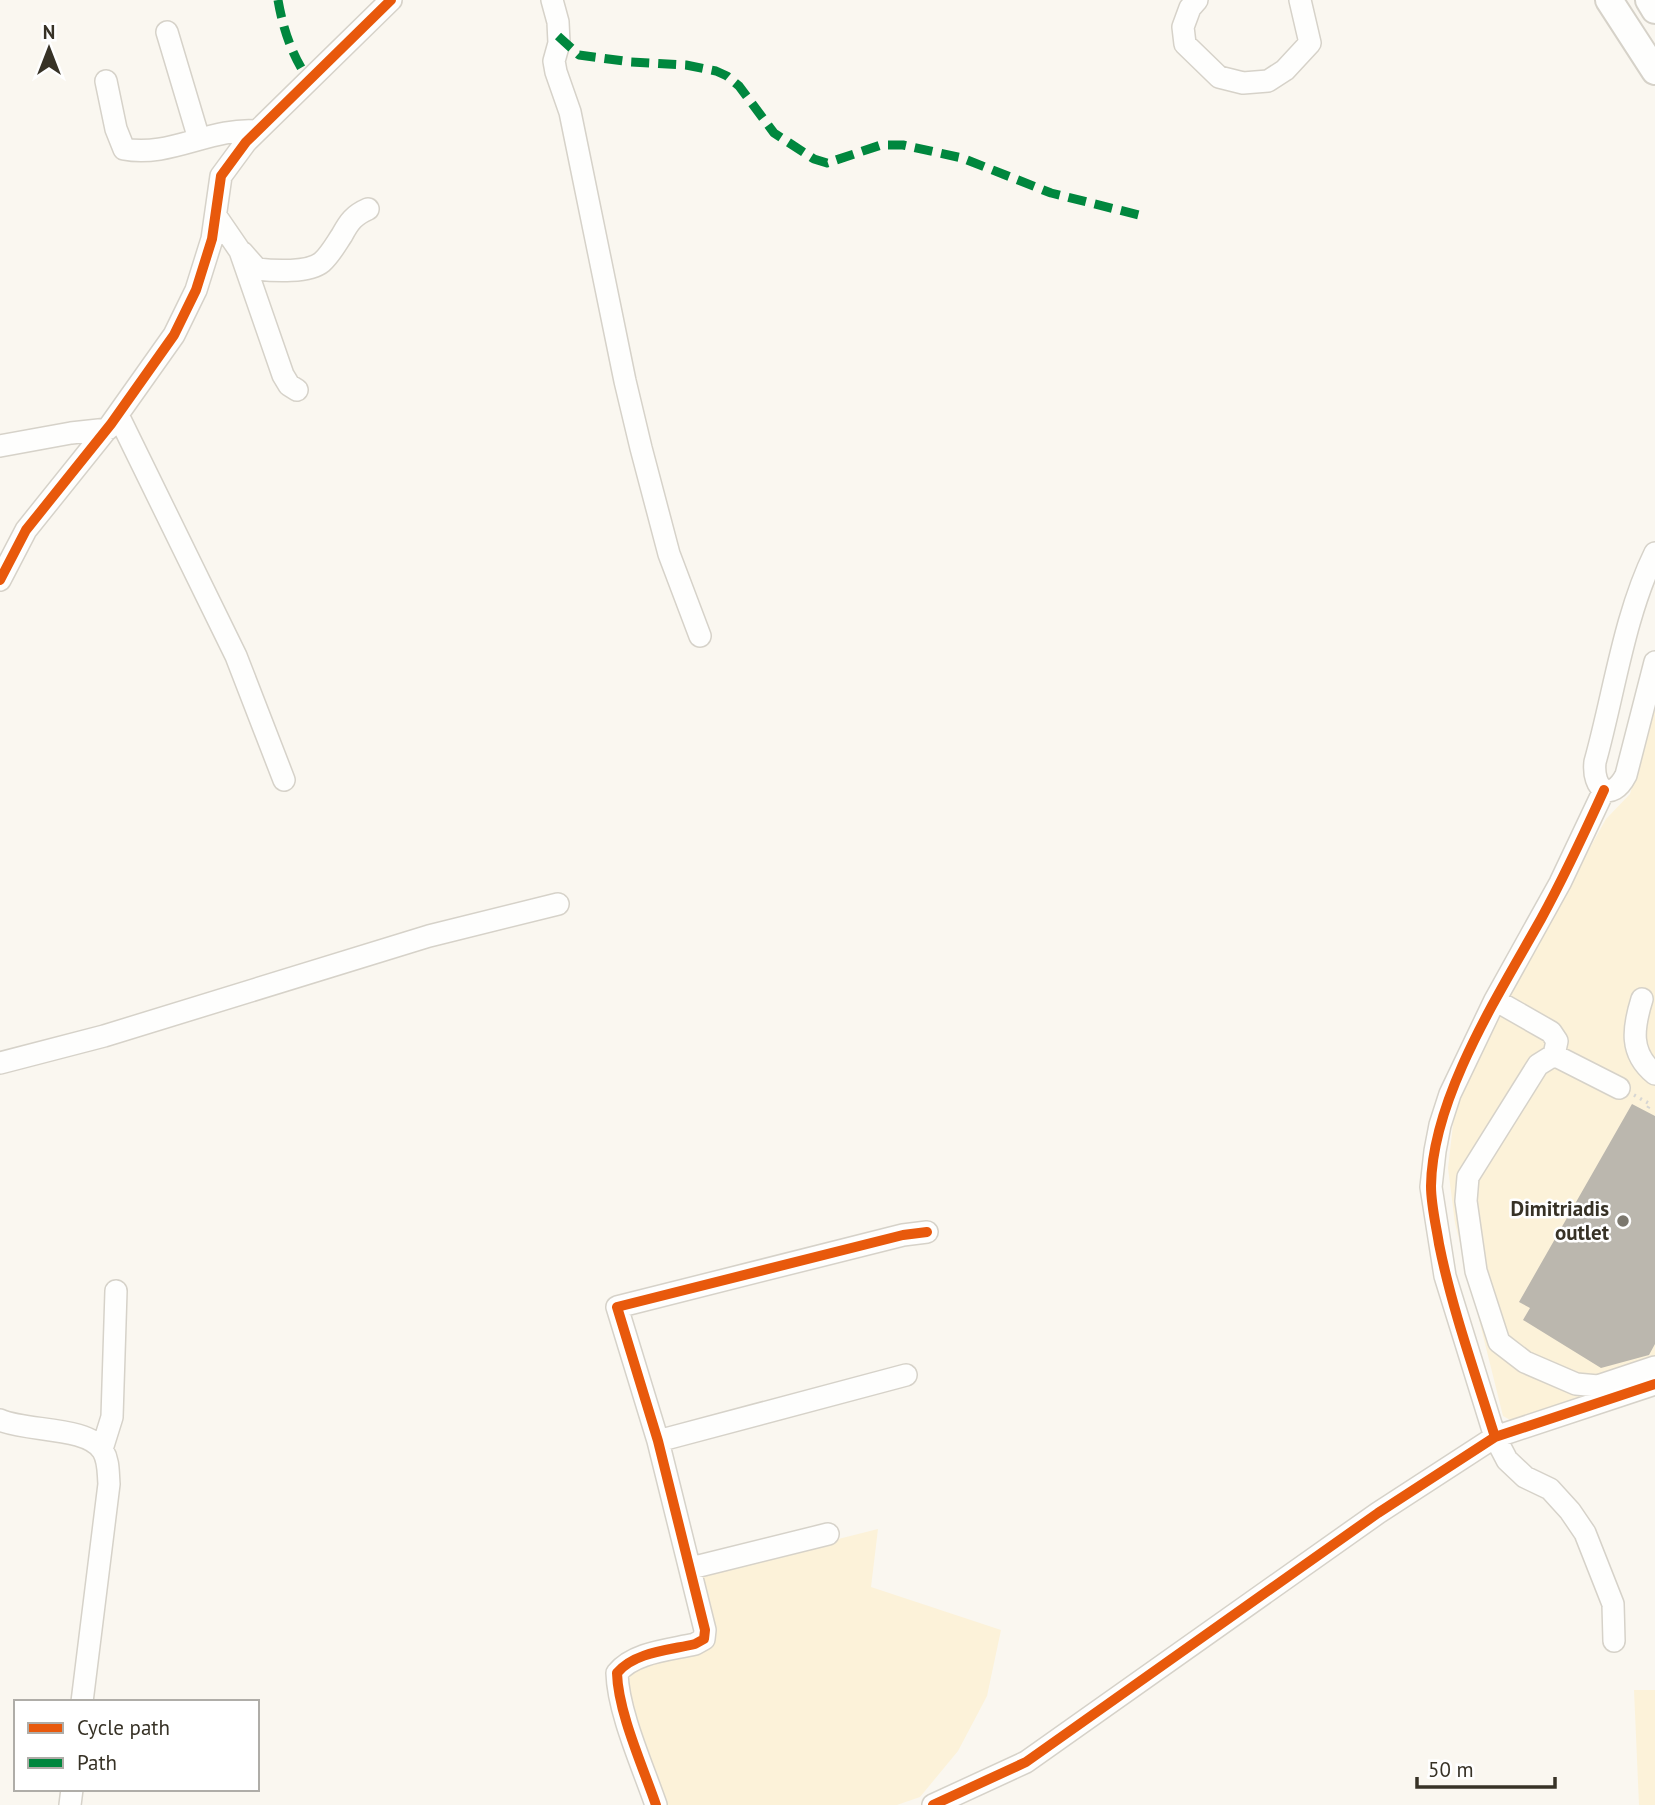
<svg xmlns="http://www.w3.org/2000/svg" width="1655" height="1805" viewBox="0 0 1655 1805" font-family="'PT Sans',sans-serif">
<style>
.built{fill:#fcf2d9}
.building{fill:#bbb7ae}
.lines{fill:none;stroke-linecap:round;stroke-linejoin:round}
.minor-casing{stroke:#d6d2c9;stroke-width:24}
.major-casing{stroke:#d6d2c9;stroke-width:30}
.path{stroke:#d7d6d3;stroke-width:3.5;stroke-dasharray:2 5;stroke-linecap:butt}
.minor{stroke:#fefefd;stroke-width:21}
.major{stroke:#fefefd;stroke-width:26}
.quiet{stroke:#00873e;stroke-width:9;stroke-dasharray:18 9;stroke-linecap:butt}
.cycleway-casing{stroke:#fff;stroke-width:15}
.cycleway{stroke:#e8590c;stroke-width:10}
.poi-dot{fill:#7b776d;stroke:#fff;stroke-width:2.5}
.labels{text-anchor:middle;stroke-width:5;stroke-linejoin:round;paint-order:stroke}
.poi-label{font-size:21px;font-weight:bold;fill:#373226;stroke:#fff;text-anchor:end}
</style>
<rect width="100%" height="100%" fill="#faf7f0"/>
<path class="built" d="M 1655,709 L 1655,1373 L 1607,1387 L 1512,1421 L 1503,1416 L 1455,1223 L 1448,1168 L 1454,1116 L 1465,1081 L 1528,959 L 1606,819 L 1630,794 Z
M 878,1529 L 871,1587 L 1001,1630 L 987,1696 L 958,1751 L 920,1797 L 897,1805 L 659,1805 L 620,1675 L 695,1648 L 695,1575 Z
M 1634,1690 L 1655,1690 L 1655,1805 L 1639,1805 Z"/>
<path class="building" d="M 1632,1104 L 1655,1116 L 1655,1344 L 1649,1355 L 1601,1368 L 1523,1320 L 1530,1308 L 1519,1302 Z"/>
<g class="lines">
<defs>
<path id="minor" d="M 552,0 L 558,22 L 559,43 L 554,61 L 556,72 L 570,112 L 625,381 L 641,448 L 669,554 L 700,636
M 1197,0 L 1190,8 L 1183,27 L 1185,44 L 1219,77 L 1243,83 L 1268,81 L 1285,70 L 1310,43 L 1300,0
M 167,32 L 199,139
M 106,81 L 116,129 L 124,149 C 169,158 211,127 257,131
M 216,216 L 240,251 L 283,375 L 289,385 L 297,390
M 242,252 L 257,269 C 274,271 309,273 322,262 C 330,255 336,244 342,235 C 349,222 354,215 368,209
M 118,415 L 236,656 L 284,780
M 0,446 L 71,433 L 108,429
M 1655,553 C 1624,616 1614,694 1595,762 C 1592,789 1611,804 1626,775 L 1655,662
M 0,580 L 26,530 L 111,424 L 174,335 L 196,290 L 212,239 L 221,176 L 246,142 L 391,0
M 1604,790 L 1560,883 L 1495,1000 L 1450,1094 L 1440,1125 L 1435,1151 L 1431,1187 L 1445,1276 L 1495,1437 L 1507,1460 L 1525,1477 L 1550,1489 L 1570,1511 L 1585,1533 L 1613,1604 L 1614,1641
M 1642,999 C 1633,1028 1629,1053 1655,1074
M 1495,1000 L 1551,1032 L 1557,1041 L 1554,1055 L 1538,1065 L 1468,1177 L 1466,1201 L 1476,1271 L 1499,1342 L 1525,1362 L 1576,1384 L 1598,1386 L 1655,1367
M 1554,1055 L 1619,1088
M 0,1063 L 104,1036 L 429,936 L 558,904
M 0,1420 C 27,1432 88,1426 103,1451 C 109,1461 108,1472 109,1484 L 82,1702
M 658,1441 L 906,1375
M 102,1449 L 112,1417 L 116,1291
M 691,1568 L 828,1534
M 70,1805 L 72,1789
M 656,1805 C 643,1767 618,1712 617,1673 C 634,1652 670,1650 695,1644 L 704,1639 L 705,1630 L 658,1441 L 617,1307 L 903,1235 L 927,1232
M 933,1805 L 1026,1762 L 1378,1513 L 1495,1437 L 1655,1384"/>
<path id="major" d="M 1609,0 L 1655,71
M 1649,0 L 1655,10"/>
</defs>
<use href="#minor" class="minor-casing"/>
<use href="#major" class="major-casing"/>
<path class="path" d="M 1634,1095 L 1650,1104 L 1646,1112"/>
<use href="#minor" class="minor"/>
<use href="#major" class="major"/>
<path class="quiet" d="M 278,0 C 283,29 292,56 309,80
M 558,36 L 579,55 L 631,62 L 686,65 L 716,71 L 727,76 L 739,86 L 774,133 L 814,159 L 827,163 L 881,145 L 903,145 L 962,158 L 1051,193 L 1139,215"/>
<defs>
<path id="cycleway" d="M 0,580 L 26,530 L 111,424 L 174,335 L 196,290 L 212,239 L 221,176 L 246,142 L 391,0
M 1495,1437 C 1475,1373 1452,1309 1439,1244 C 1436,1225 1431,1205 1431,1186 C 1432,1098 1499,994 1541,919 C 1564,877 1584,834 1604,790
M 656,1805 C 643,1767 618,1712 617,1673 C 634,1652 670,1650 695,1644 L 704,1639 L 705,1630 L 658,1441 L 617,1307 L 903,1235 L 927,1232
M 933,1805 L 1026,1762 L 1378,1513 L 1495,1437 L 1655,1384"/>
</defs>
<use href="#cycleway" class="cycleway-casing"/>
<use href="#cycleway" class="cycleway"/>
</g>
<circle class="poi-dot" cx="1623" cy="1221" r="7"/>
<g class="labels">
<g class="poi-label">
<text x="1609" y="1216">Dimitriadis<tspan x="1609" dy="24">outlet</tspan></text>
</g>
</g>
<rect x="14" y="1700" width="245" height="91" fill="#ffffff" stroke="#afada8" stroke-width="2"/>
<rect x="28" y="1723" width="35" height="10" fill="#e8590c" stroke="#afada8" stroke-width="2"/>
<text x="77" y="1735" font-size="21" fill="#373226">Cycle path</text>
<rect x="28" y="1758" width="35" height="10" fill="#00873e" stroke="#afada8" stroke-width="2"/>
<text x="77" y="1770" font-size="21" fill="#373226">Path</text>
<g transform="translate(49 49)" stroke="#ffffff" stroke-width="5" paint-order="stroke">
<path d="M0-5L12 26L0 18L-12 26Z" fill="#373226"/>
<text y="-10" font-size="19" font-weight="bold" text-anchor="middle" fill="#373226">N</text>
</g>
<path d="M1417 1777v10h138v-10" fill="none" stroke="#373226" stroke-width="3.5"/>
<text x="1428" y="1777" font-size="21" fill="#373226" stroke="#ffffff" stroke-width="5" paint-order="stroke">50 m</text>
</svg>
